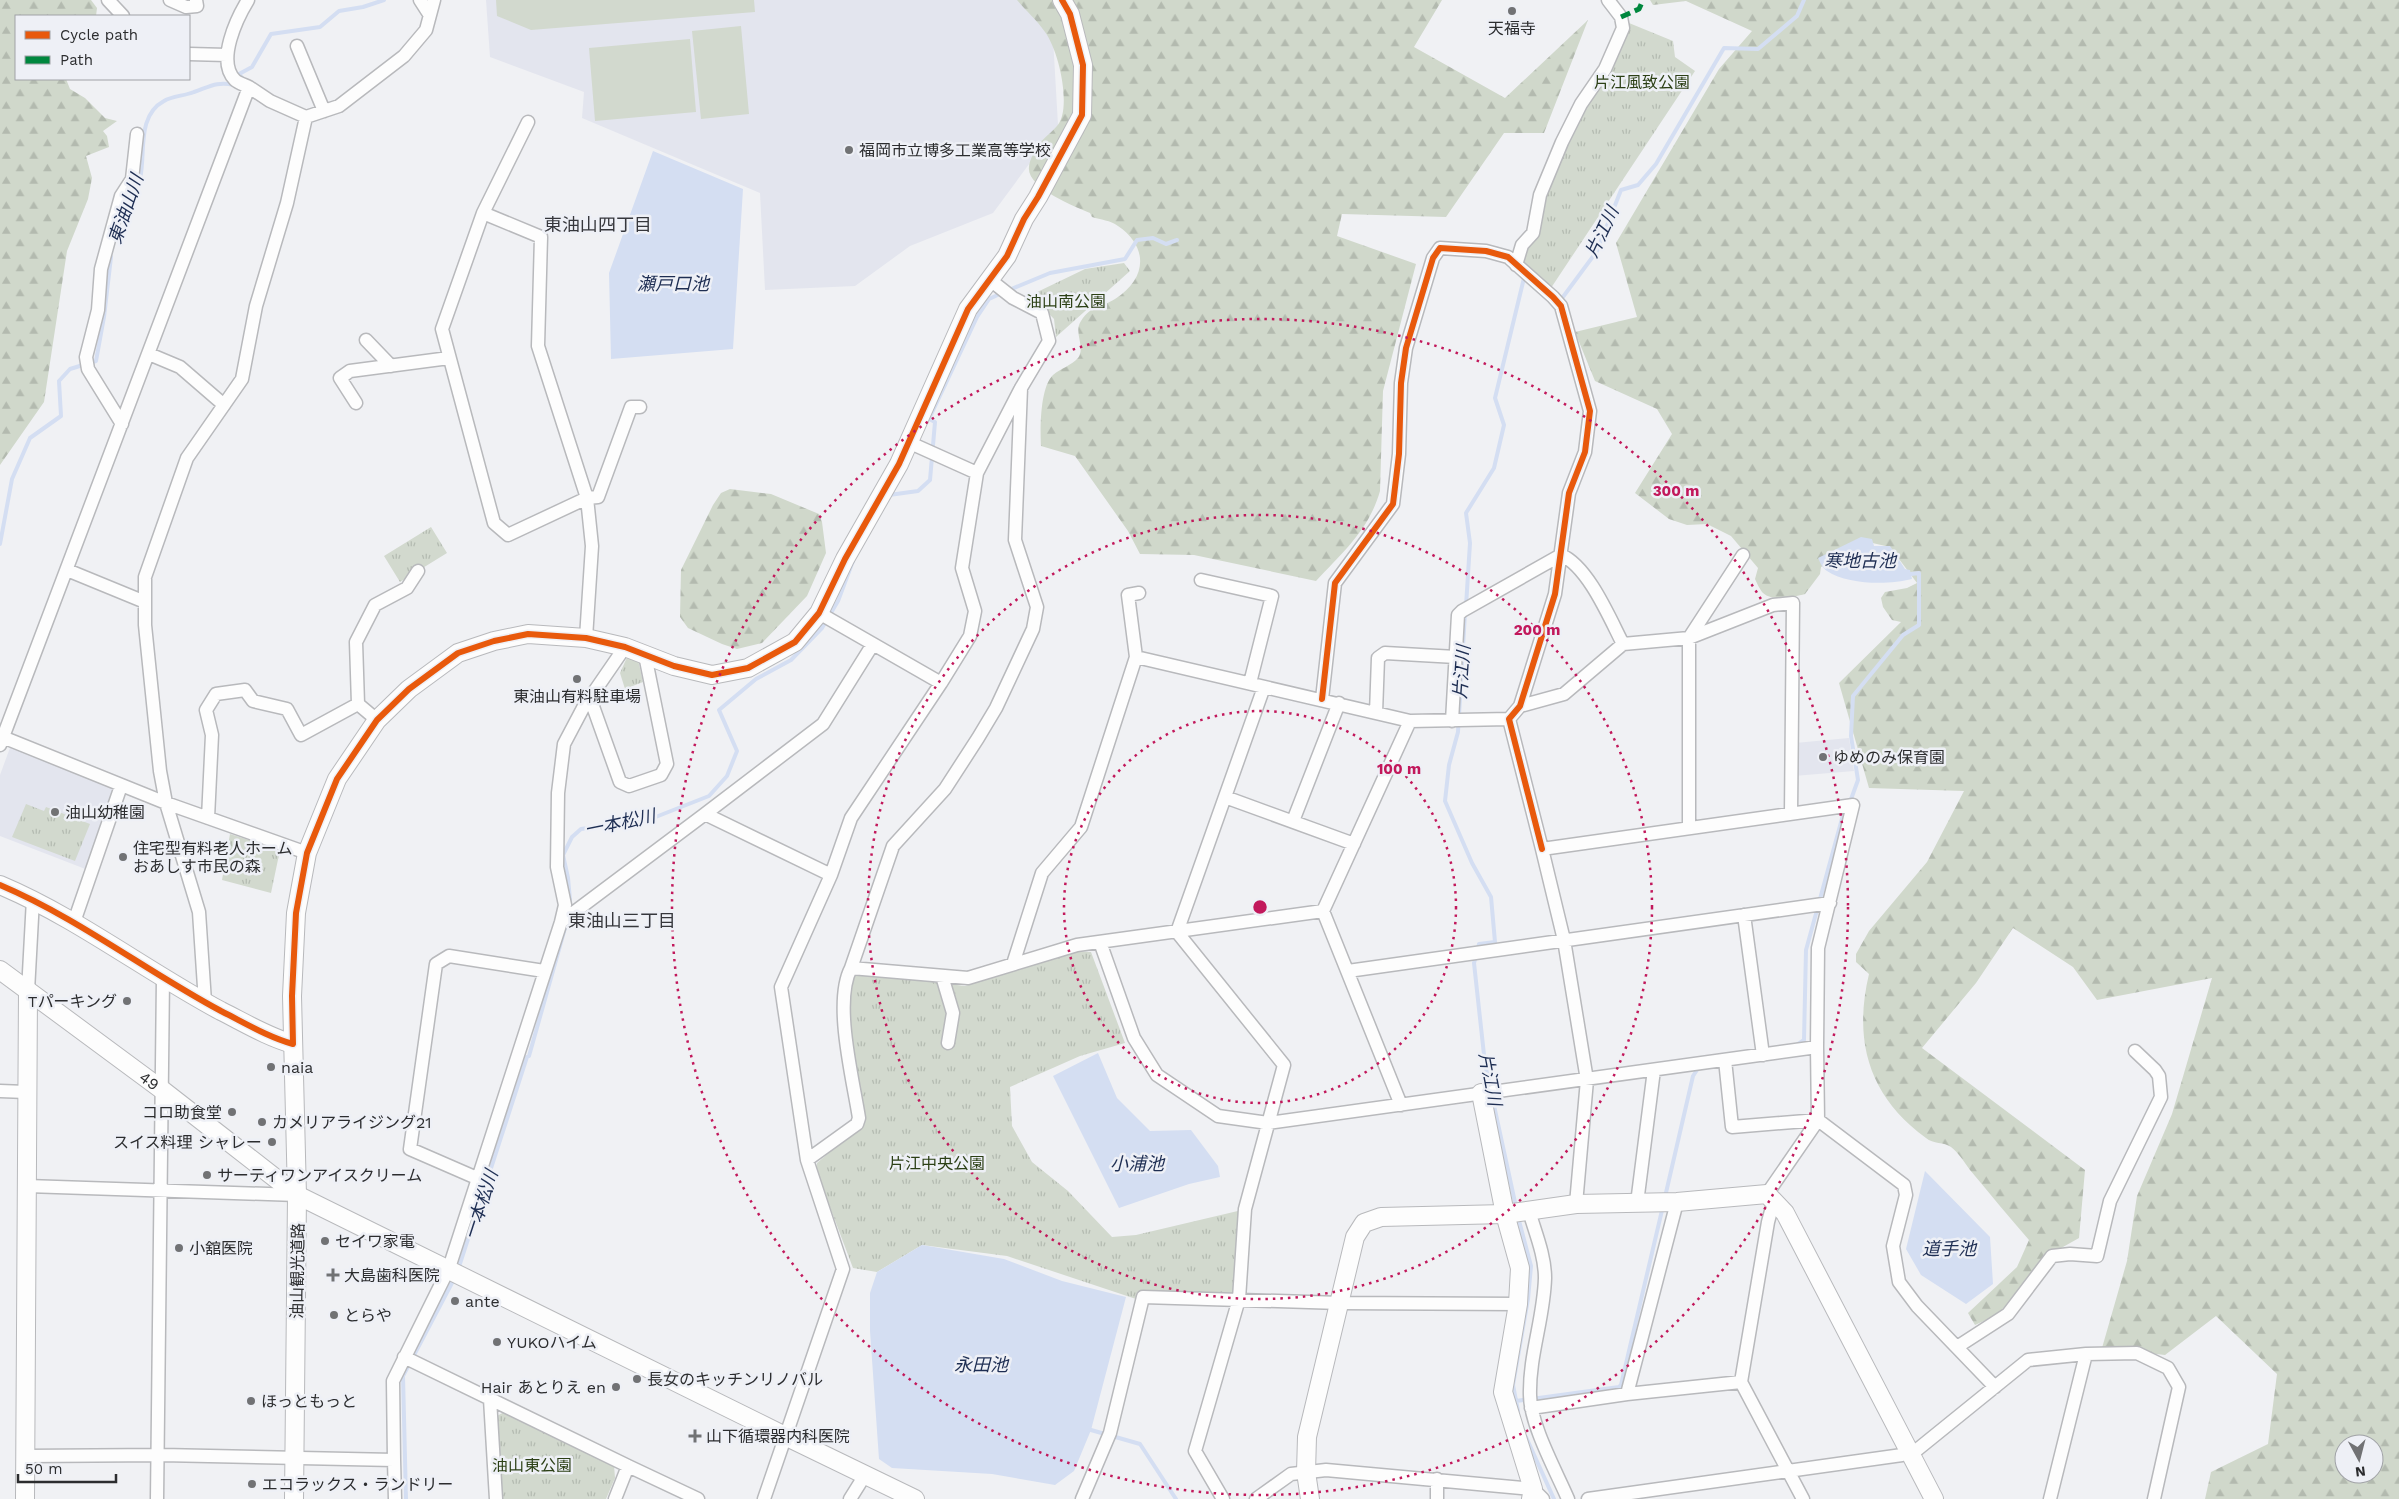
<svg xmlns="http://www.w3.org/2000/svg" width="2399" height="1499" viewBox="0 0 2399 1499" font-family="'Work Sans','Noto Sans JP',sans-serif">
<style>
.built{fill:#e3e5ee}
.forest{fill:url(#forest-firs);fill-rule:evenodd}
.park{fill:url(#park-tufts)}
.garden{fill:#d2d9ce}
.water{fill:#d4def2}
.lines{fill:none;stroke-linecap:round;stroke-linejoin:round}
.stream{stroke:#d4def2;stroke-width:4}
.street-casing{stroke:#b8b9bc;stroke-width:15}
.secondary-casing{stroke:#b8b9bc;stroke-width:20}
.street{stroke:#fdfdfd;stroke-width:12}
.secondary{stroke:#fdfdfd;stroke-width:18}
.quiet{stroke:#00873e;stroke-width:5;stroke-dasharray:10 5;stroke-linecap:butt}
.cycleway-casing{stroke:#eef0f6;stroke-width:9}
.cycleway{stroke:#e8590c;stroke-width:6}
.ring{fill:none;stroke:#c2185b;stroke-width:2.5;stroke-dasharray:2.5 5}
.poi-dot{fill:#717274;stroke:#eef0f6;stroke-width:2}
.labels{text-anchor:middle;stroke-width:5;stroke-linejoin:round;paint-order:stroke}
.poi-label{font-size:16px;fill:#2c2d2f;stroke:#eef0f6;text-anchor:start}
.park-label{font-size:16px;fill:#2c4016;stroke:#eef0f6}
.street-label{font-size:16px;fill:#2c2d2f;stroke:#eef0f6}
.water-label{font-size:18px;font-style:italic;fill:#1e2e53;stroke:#eef0f6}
.neighbourhood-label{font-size:18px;fill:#36373c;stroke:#eef0f6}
.centre{fill:#c2185b;stroke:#eef0f6;stroke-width:2.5}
.ring-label{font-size:15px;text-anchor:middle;font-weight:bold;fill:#c2185b;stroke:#eef0f6;stroke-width:5;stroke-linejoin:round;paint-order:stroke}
</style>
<defs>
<pattern id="forest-firs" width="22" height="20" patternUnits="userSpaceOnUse" patternTransform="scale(1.25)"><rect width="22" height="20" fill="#d0d8cb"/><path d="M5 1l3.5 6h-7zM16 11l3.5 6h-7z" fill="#b3baaf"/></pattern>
<pattern id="park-tufts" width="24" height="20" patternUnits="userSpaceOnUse" patternTransform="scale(1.25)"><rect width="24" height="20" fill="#d2d9ce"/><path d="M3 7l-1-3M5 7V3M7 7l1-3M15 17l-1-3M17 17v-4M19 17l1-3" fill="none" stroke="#b4bbb1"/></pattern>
</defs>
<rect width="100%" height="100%" fill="#f0f1f4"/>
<path class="built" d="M 486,0 L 1040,0 L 1052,21 L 1058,125 L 993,213 L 910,246 L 855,286 L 765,290 L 760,193 L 582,118 L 584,92 L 490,57 Z
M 1849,738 L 1854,771 L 1794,776 L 1795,743 Z
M 11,745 L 118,788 L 88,870 L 0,836 L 0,775 Z"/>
<path class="forest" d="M 0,0 L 91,0 L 97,8 L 96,16 L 16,16 L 16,79 L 66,79 L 70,89 L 85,98 L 105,118 L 117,121 L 103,131 L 107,136 L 109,147 L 86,156 L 92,178 L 88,199 L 67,251 L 44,402 L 0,465 Z
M 1017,0 L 1442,0 L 1414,47 L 1505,98 L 1588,20 L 1544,133 L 1504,133 L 1446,217 L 1342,214 L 1337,236 L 1416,264 L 1383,391 L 1380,491 C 1369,530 1343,552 1316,581 L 1194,555 L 1140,554 L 1128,531 L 1075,456 L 1041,446 C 1040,429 1040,387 1053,375 C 1060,369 1072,365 1078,358 C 1086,347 1073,332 1081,321 C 1092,304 1101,308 1115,299 C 1147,279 1149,247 1118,226 C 1110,220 1101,220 1092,217 L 1090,213 C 1076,207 1026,188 1029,167 C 1029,161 1035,150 1038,146 C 1045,135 1059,129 1062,116 C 1068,94 1058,50 1045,32 C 1037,20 1026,11 1017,0 Z
M 1650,0 L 2399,0 L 2399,1499 L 2205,1499 L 2211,1472 L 2268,1444 L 2277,1374 L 2216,1316 L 2165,1355 L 2102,1348 L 2127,1261 L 2137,1196 L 2172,1114 L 2212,978 L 2097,1000 L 2073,967 L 2013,928 L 1976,983 L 1922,1048 L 2085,1170 L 2079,1238 L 2047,1256 L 2008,1304 L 1995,1316 L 1975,1325 L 1968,1313 L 2017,1267 L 2029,1240 C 2009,1217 1990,1194 1970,1170 C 1965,1163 1958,1152 1951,1147 C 1944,1142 1933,1144 1926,1138 C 1869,1097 1853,1041 1869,974 L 1856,962 L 1856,954 L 1869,931 L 1927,862 L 1964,791 L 1869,788 L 1839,683 L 1901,622 L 1892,620 L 1883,607 L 1881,598 L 1885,592 L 1907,588 L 1917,583 L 1890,547 L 1868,542 L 1821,567 L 1820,574 L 1805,594 C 1794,597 1773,602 1763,593 C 1760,590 1757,583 1755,579 L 1758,568 L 1731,536 L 1707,524 L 1687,525 L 1669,519 L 1635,493 L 1672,434 L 1657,409 L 1595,381 L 1575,332 L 1637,317 L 1616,243 L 1719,69 L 1752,31 L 1686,1 L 1653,5 ZM 2344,1444 L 2374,1444 L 2374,1474 L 2344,1474 Z
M 730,489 L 771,494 L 819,514 L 822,522 L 826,553 L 807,596 L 762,643 L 737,649 L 722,644 L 688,628 L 680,617 L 681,570 L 713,505 L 721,493 Z"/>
<path class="park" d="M 1629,23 L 1673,41 L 1675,57 L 1695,71 L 1549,291 L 1519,263 L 1564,145 Z
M 1124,263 L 1130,271 L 1056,337 L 1054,319 L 1031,295 L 1085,269 Z
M 431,527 L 447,553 L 400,582 L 384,556 Z
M 628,655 L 637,655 L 643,682 L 625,689 L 620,673 Z
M 26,804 L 44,811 L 46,807 L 90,824 L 75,861 L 12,837 Z
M 230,834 L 280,850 L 271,893 L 222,880 Z
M 1074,951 L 1091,952 L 1125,1043 L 1080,1056 L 1010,1087 L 1012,1126 L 1032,1162 L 1068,1191 L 1112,1237 L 1136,1235 L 1242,1210 L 1237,1285 L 1230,1296 L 1218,1297 L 1148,1290 L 1136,1299 L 1007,1256 L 922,1245 L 877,1272 L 853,1268 L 816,1170 L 817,1163 L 858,1128 L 856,1070 L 849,1011 L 850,978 L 859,973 L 965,986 Z
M 504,1412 L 614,1465 L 615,1478 L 606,1499 L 499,1499 L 497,1416 Z"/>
<path class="garden" d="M 496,0 L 754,0 L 755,12 L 531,30 L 497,16 Z
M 741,26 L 749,114 L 701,119 L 692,31 Z
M 690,39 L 696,112 L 595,121 L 589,48 Z"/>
<path class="water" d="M 653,151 L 743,189 L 733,349 L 611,359 L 609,273 Z
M 1861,537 L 1872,539 L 1874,546 L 1890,546 L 1905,569 L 1910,570 L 1912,579 C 1889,585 1848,585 1827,571 C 1822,568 1820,562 1818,558 Z
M 1098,1053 L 1117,1098 L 1150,1131 L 1191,1130 L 1218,1166 L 1220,1177 L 1189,1184 L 1119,1208 L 1053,1076 Z
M 1925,1171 L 1990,1237 L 1993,1284 L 1966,1304 L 1921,1275 L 1906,1249 Z
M 922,1245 L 1004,1259 L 1062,1281 L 1126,1297 L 1091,1430 L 1074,1471 L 1055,1485 L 992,1474 L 892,1468 L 879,1459 L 870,1331 L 870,1293 L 877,1272 Z"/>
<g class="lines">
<path class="stream" d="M 241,80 L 243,79 L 239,74 L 252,67 L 271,34 L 320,27 L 339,11 L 363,7 L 384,0
M 125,202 C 129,195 138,187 140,179 C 146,154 136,116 164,101 C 172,96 184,96 194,92 C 209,87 217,81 234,85
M 1009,290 L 1050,273 L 1125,259 L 1137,240 L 1153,238 L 1166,244 L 1177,240
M 1560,301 L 1597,251 L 1621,190 L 1638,185 L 1656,164 L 1724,48 L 1758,49 L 1797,16 L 1804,0
M 889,495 L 918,491 L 930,480 L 935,422 L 929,419 L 977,317 L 989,299 L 1002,293
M 0,544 L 12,479 L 30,438 L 61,416 L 59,381 L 70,369 L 96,361 L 104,317 L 111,257
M 1466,606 L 1470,543 L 1466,513 L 1494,468 L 1504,425 L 1495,398 L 1524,278 L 1526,279
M 1465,613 L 1458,732 L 1449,765 L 1445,801 L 1472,863 L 1491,897 L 1495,942 L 1479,944 L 1478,949
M 1850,802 L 1858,780 L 1851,736 L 1853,696 L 1903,635 L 1919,625 L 1919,573 L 1911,574
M 570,900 L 568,878 L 563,855 L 572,837 L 581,829 L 648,820 L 709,796 L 727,776 L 737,751 L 719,710 L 756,679 L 791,660 L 822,628 L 838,601 L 853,561
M 1476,956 L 1474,963 L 1485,1064 L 1516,1207
M 1798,1044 L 1804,1040 L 1806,950 L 1843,815 L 1847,808
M 1665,1197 L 1693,1076 L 1699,1067
M 458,1270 L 527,1057 L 529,1056 L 567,921
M 1516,1401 L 1619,1387 L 1621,1385 L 1663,1206
M 1518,1411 L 1513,1385 L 1528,1299 L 1531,1266 L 1518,1217
M 1091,1430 L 1140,1444 L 1176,1499
M 1526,1437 L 1554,1499
M 406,1499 L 403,1376 L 454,1279"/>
<defs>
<path id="street" d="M 108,0 L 123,16
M 170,0 L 186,7 L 197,6 L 196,0
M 248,0 C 237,18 216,61 235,80 C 238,83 245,85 249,87
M 420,0 L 429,14
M 297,46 L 324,111
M 189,54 L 227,55
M 528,122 L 483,213 L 442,329 L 494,523 L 508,535 L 587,498 L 598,497 L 631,407 L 640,407
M 483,213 L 541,237 L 538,346 L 587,498 L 592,546 L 586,638
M 1516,265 L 1522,245 L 1533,233 L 1540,195 L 1562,142 L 1581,104 L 1605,69 L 1623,28 L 1621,17 L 1608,0
M 366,340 L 391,366
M 149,354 L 180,367 L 224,405
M 1021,388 L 1015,540 L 1037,607 L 1033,629 L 996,708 L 978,738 L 945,789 L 893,846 L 851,968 L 968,978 L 1077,945 L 1323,911
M 356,403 L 340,378 L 350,371 L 449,358
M 122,424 L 88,369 L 86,357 L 98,310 L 101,269 L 121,196 L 132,179 L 137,134
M 908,442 L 977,473
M 67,570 L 145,602
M 1201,580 L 1272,596 L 1250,683
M 1139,593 L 1128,595 L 1136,657 L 1410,721 L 1509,719
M 941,683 L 970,636 L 975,611 L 962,568 L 977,473 L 1021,388 L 1049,341 L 1042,313 L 1013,298 L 989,279
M 590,698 L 620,782 L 629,786 L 661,775 L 667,764 L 645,655
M 1322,699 L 1335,583 L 1393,504 L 1399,454 L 1401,383 L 1406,348 L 1433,258 L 1440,248 L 1486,251 L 1508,257 L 1553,297 L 1561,306 L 1590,411 L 1585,452 L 1569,493 L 1555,594 L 1520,706 L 1509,719 L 1542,849
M 1520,706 L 1564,694 L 1623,644
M 1376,713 L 1378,658 L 1385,653 L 1456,657
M 377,720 L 358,704 L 356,642 L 375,605 L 407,588 L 418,571
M 1452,721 L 1458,615 L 1462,611 L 1561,555 C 1588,566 1610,619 1623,644 L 1689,638 L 1773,605 L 1793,603 L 1791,814
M 0,736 L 166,803 L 307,853
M 0,745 L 249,87 L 270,101 L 306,117 L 339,106 L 404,56 L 426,30 L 434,0
M 1225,797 L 1354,844
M 705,814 L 823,724 L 873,644
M 208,818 L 212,735 L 206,710 L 216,694 L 245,690 L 253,701 L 287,709 L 301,735 L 358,704
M 1293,821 L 1339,703
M 1689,828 L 1689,638 L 1743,555
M 1744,915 L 1763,1055
M 74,922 L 121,786
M 561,922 L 705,814 L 831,875
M 1100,942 L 1134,1038 L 1157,1075 L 1218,1116 L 1268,1123 L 1817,1047 L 1818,1120 L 1767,1194
M 1013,964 L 1042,873 L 1081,827 L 1136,657
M 1348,971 L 1830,903
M 942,976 L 953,1013 L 948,1043
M 28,991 L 33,899
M 205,1002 L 199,912 L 166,803 L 160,771 L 145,625 L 145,577 L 187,458 L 242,379 L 256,306 L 287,203 L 306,117
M 1725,1060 L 1732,1127 L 1818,1120 L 1904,1185 L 1906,1195 L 1893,1246 L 1899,1282 L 1917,1306 L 1995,1387
M 0,1091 L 26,1092
M 1401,1105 L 1323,911 L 1410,721
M 807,1160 L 857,1124 L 859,1118 C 853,1079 833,1002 851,968
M 479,1179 L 410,1149 L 436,964 L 449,956 L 544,971
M 27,1186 L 297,1195
M 1637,1203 L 1654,1070
M 1576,1204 L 1587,1080 L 1564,940 L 1542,849 L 1853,805 L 1818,948 L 1817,1047
M 1779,1205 L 1771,1211 L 1768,1222 L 1741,1382 L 1803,1499
M 1529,1211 C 1535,1232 1545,1255 1545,1278 C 1544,1318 1529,1355 1530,1395 C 1530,1424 1556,1471 1568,1499
M 1957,1347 L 2008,1314 L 2052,1256 L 2070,1254 L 2097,1256 L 2110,1201 L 2161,1097 L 2159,1076 L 2155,1070 L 2135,1051
M 404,1357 L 628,1466
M 1627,1394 L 1677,1202
M 490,1399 L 496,1499
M 1531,1408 L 1627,1394 L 1741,1382
M 26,1456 L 162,1455 L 394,1460 L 395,1499
M 394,1460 L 393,1381 L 449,1268 L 561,922 L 565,905 L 557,867 L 558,793 L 564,744 L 583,708 L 625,647
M 157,1499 L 163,978
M 615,1499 L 628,1466 L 698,1499
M 764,1499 L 843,1269 L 807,1160 L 781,987 L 831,875 L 851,818 L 941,683 L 819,613
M 850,1499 L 865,1475
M 1082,1499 L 1110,1433 L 1143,1297 L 1340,1303 L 1518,1304
M 1223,1499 L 1195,1451 L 1239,1299 L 1245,1209 L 1284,1065 L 1177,932 L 1264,687
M 1256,1499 L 1291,1474 L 1326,1470 L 1533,1489 L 1543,1499
M 1437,1499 L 1437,1479
M 1588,1499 L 1902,1455 L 1918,1449 L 2028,1360 L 2086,1354 L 2137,1353 L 2168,1368 L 2179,1387 L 2154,1499
M 2050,1499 L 2086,1354"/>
<g id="secondary">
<path d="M 0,885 C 78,918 146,971 221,1011 C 245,1023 268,1037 293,1044"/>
<path id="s1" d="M 0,970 L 161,1089 L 297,1195 L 787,1437 L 915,1499"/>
<path d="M 1481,1093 L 1505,1214 L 1520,1268 L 1518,1304 L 1503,1392 L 1533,1489 L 1531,1499"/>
<path d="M 25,1499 L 28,991"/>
<path d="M 294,1499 L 297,1195 L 292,996 L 296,913 L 307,853 L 337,779 L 377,720 L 409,689 L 458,653 L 494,641 L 528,634 L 586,638 L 625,647 L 674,666 L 712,675 L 748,668 L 795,642 L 819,613 L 845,559 L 899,464 L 968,309 L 1007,256 L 1024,219 L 1038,197 L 1082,115 L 1083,65 L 1070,14 L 1062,0"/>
<path d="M 1310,1499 L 1306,1472 L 1307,1437 L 1355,1237 L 1364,1223 L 1381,1217 L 1505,1214 L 1576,1204 L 1677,1202 L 1767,1194 L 1785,1213 L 1934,1499"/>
</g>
</defs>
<use href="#street" class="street-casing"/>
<use href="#secondary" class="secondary-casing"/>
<use href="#street" class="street"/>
<use href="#secondary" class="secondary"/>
<path class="quiet" d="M 1621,17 L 1639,9 L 1643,0"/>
<defs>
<path id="cycleway" d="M 1322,699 L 1335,583 L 1393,504 L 1399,454 L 1401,383 L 1406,348 L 1433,258 L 1440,248 L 1486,251 L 1508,257 L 1553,297 L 1561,306 L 1590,411 L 1585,452 L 1569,493 L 1555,594 L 1520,706 L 1509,719 L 1542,849
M 0,885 C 78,918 146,971 221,1011 C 245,1023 268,1037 293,1044 L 292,996 L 296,913 L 307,853 L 337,779 L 377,720 L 409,689 L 458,653 L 494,641 L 528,634 L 586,638 L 625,647 L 674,666 L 712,675 L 748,668 L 795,642 L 819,613 L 845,559 L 899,464 L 968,309 L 1007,256 L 1024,219 L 1038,197 L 1082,115 L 1083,65 L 1070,14 L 1062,0"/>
</defs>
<use href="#cycleway" class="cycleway-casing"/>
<use href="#cycleway" class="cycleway"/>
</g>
<g class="ring">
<circle cx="1260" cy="907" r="196"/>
<circle cx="1260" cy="907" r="392"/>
<circle cx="1260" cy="907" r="588"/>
</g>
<g class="poi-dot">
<circle cx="1512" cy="11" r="5"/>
<circle cx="849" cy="150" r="5"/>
<circle cx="577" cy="679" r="5"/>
<circle cx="1823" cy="757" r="5"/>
<circle cx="55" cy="812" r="5"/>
<circle cx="123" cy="857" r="5"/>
<circle cx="127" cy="1001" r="5"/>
<circle cx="271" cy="1067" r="5"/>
<circle cx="232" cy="1112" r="5"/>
<circle cx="262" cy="1122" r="5"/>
<circle cx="272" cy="1142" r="5"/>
<circle cx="207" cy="1175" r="5"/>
<circle cx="325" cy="1241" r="5"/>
<circle cx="179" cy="1248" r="5"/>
<path d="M330.5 1267.5h5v5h5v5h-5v5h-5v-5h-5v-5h5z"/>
<circle cx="455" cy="1301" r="5"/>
<circle cx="334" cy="1315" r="5"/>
<circle cx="497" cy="1342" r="5"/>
<circle cx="637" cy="1379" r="5"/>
<circle cx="616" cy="1387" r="5"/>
<circle cx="251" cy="1401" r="5"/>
<path d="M692.5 1428.5h5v5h5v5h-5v5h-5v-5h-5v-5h5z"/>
<circle cx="252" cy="1484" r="5"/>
</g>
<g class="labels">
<g class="poi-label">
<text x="1512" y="34" text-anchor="middle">天福寺</text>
<text x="859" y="156">福岡市立博多工業高等学校</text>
<text x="577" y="702" text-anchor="middle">東油山有料駐車場</text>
<text x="1833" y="763">ゆめのみ保育園</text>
<text x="65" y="818">油山幼稚園</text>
<text x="133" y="854">住宅型有料老人ホーム<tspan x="133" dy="18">おあしす市民の森</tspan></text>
<text x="117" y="1007" text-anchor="end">Tパーキング</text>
<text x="281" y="1073">naia</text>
<text x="222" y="1118" text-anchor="end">コロ助食堂</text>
<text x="272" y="1128">カメリアライジング21</text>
<text x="262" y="1148" text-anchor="end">スイス料理 シャレー</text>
<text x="217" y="1181">サーティワンアイスクリーム</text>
<text x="335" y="1247">セイワ家電</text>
<text x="189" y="1254">小舘医院</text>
<text x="344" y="1281">大島歯科医院</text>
<text x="465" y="1307">ante</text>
<text x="344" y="1321">とらや</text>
<text x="507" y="1348">YUKOハイム</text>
<text x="647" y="1385">長女のキッチンリノバル</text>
<text x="606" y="1393" text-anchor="end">Hair あとりえ en</text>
<text x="261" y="1407">ほっともっと</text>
<text x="706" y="1442">山下循環器内科医院</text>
<text x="262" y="1490">エコラックス・ランドリー</text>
</g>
<g class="park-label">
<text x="1642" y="88">片江風致公園</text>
<text x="1066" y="307">油山南公園</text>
<text x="937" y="1169">片江中央公園</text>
<text x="532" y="1471">油山東公園</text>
</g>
<g class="street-label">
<text dy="6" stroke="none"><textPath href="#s1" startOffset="186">49</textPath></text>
<text transform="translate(297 1271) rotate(-89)" y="6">油山観光道路</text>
</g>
<g class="water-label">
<text transform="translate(126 209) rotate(-71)" y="6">東油山川</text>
<text transform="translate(1602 232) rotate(-65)" y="6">片江川</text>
<text x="673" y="290">瀬戸口池</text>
<text x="1860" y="567">寒地古池</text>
<text transform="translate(1462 672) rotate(-86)" y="6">片江川</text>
<text transform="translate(620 823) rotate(-12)" y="6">一本松川</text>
<text transform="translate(1490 1079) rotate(79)" y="6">片江川</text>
<text x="1137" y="1170">小浦池</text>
<text transform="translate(481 1205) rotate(-72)" y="6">一本松川</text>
<text x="1949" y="1255">道手池</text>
<text x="981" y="1371">永田池</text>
</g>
<g class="neighbourhood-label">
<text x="598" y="231">東油山四丁目</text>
<text x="622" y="927">東油山三丁目</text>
</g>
</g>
<circle cx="1260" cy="907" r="8" class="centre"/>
<g class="ring-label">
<text x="1676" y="496">300 m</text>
<text x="1537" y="635">200 m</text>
<text x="1399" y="774">100 m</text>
</g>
<rect x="15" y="15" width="175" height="65" fill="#eef0f6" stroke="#a0a2a6"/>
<rect x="25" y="31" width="25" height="8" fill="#e8590c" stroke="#a0a2a6"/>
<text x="60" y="40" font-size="15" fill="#2c2d2f">Cycle path</text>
<rect x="25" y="56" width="25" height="8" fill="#00873e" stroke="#a0a2a6"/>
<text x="60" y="65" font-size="15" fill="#2c2d2f">Path</text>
<g transform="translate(2359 1459) rotate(173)"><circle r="24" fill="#eef0f6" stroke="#a0a2a6"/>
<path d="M0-4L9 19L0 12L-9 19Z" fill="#717274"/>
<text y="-8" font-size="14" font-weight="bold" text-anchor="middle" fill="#2c2d2f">N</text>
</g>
<path d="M18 1474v8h98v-8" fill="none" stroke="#2c2d2f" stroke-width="2.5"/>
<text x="25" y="1474" font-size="15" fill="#2c2d2f" stroke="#eef0f6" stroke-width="4" paint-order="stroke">50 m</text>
</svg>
